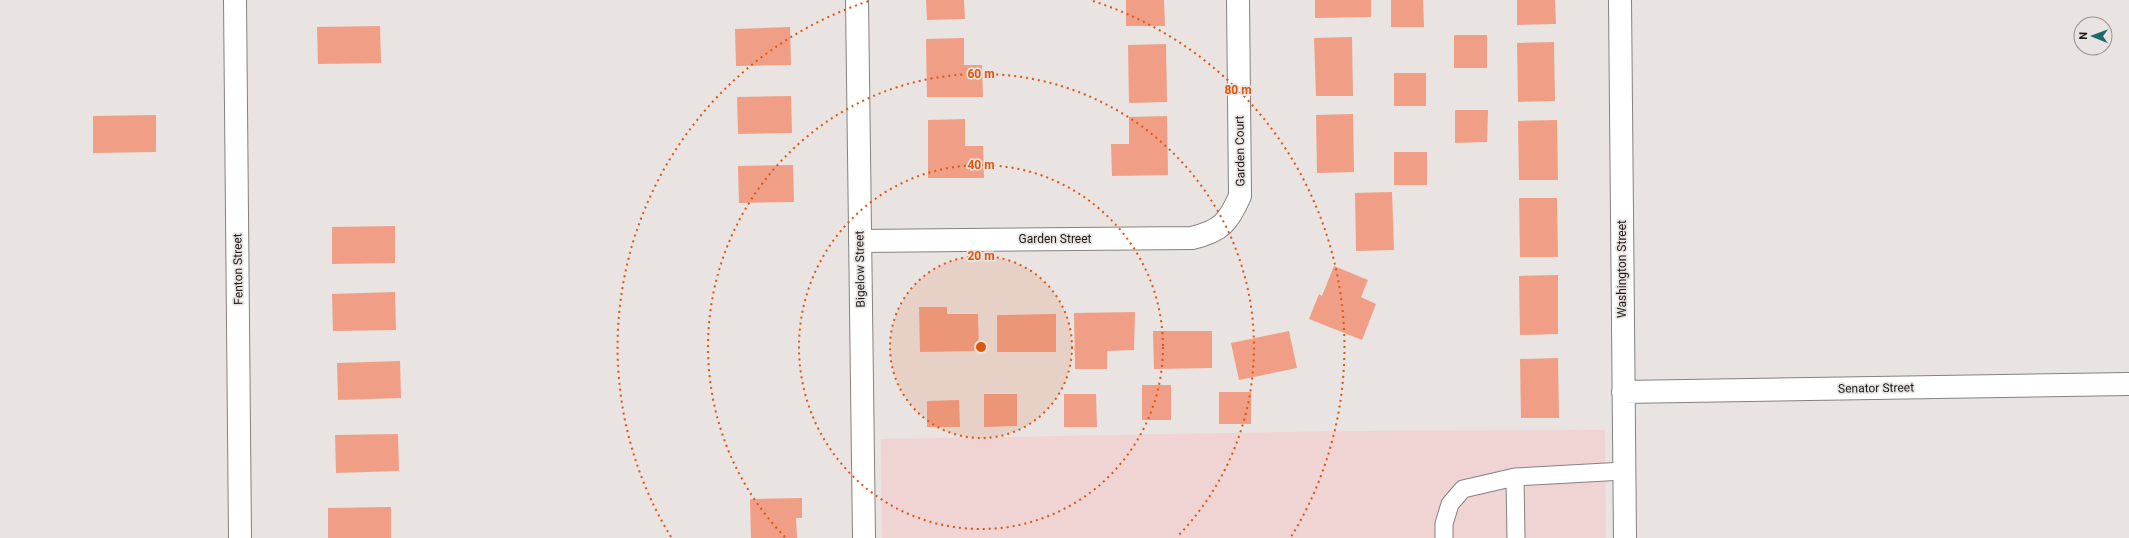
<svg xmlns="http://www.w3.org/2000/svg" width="2129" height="538" viewBox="0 0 2129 538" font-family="Roboto,sans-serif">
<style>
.education{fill:#efd4d3}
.building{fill:#f09f86}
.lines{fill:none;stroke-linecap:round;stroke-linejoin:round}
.service-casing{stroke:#878180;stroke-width:19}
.minor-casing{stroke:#878180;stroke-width:24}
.service{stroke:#fff;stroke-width:17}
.minor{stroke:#fff;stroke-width:22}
.ring{fill:none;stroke:#de560d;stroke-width:2;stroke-dasharray:2 4}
.labels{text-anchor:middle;stroke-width:3.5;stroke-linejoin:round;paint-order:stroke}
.street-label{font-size:12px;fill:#1b1919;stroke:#e9e3e1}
.centre{fill:#de560d;stroke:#e9e3e1;stroke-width:2}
.ring-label{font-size:12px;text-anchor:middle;font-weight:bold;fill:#de560d;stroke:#e9e3e1;stroke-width:3.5;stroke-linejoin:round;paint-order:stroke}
</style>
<rect width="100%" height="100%" fill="#e9e3e1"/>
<path class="education" d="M 1605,430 L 1606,538 L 882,538 L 881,439 L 1343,431 Z"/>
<path class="building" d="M 926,0 L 964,0 L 965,19 L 927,20 Z
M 1126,0 L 1164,0 L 1165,26 L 1126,26 Z
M 1315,0 L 1371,0 L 1371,17 L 1315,18 Z
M 1391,0 L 1423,0 L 1424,27 L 1391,27 Z
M 1517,0 L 1555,0 L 1556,24 L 1517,25 Z
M 380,26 L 381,63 L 318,64 L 317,27 Z
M 790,27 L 791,65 L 736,66 L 735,29 Z
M 1454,35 L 1487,35 L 1487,68 L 1454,68 Z
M 1352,37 L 1353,96 L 1316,96 L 1314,38 Z
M 964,38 L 964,65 L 982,65 L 983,97 L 927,97 L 926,39 Z
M 1554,42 L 1555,101 L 1518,102 L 1517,43 Z
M 1166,44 L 1167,102 L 1129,103 L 1128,45 Z
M 1394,73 L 1426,73 L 1426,106 L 1394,106 Z
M 791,96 L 792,133 L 738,134 L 737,97 Z
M 1455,110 L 1488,110 L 1487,142 L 1455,143 Z
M 1353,114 L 1354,172 L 1317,173 L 1316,115 Z
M 156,115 L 156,152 L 93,153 L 93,116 Z
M 1167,116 L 1168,175 L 1112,176 L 1111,144 L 1129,144 L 1129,117 Z
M 965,119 L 965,146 L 983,146 L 984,178 L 928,178 L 928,120 Z
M 1557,120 L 1558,180 L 1519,180 L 1518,121 Z
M 1394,152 L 1427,152 L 1427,185 L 1394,185 Z
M 793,165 L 794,202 L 739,203 L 738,166 Z
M 1392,192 L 1394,250 L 1356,251 L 1355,193 Z
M 1519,198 L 1557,198 L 1558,257 L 1520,257 Z
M 395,226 L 395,263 L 332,264 L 332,227 Z
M 1334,266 L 1368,280 L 1361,297 L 1376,304 L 1362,340 L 1309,319 L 1319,294 L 1322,296 Z
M 1558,275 L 1558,334 L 1520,335 L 1519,276 Z
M 395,292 L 396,330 L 333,331 L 332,294 Z
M 919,307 L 947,307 L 947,314 L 978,314 L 979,351 L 920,352 Z
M 1135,312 L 1134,350 L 1107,351 L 1107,369 L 1075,369 L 1074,313 Z
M 1056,314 L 1056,352 L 997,352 L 997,315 Z
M 1153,331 L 1212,331 L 1212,368 L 1154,369 Z
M 1289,331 L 1297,368 L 1239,380 L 1231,343 Z
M 1558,358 L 1559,418 L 1521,418 L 1520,359 Z
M 400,361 L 401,398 L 338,400 L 337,363 Z
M 1142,385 L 1171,385 L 1171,420 L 1142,420 Z
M 1219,392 L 1251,392 L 1251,424 L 1219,424 Z
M 984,394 L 1017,394 L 1017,426 L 984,427 Z
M 1064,394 L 1096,394 L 1097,427 L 1064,427 Z
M 959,400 L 960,427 L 927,427 L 927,401 Z
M 398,434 L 399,471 L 336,473 L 335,435 Z
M 802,498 L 802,518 L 796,518 L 797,538 L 751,538 L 750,499 Z
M 391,507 L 391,538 L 328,538 L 328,508 Z"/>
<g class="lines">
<defs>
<path id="service" d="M 1515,477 L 1516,538
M 1444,538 L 1444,524 L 1450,504 L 1463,489 L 1515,477 L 1624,471"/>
<path id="minor" d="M 235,0 L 240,538
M 857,0 L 864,538
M 1620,0 L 1625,538
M 860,241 L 1192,238 C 1221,231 1228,223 1240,196 L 1238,0
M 1623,392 L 2129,384"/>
</defs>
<use href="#service" class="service-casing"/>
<use href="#minor" class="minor-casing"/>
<use href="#service" class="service"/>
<use href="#minor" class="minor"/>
</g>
<circle cx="981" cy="347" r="91" fill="#de560d" fill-opacity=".12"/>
<g class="ring">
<circle cx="981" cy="347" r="91"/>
<circle cx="981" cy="347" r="182"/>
<path d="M785 537A273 273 0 1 1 1177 537"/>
<path d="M671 537A364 364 0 0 1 869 1M1093 1A364 364 0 0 1 1291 537"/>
</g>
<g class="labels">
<g class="street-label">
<text transform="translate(1240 151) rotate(-91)" y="4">Garden Court</text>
<text x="1055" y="243">Garden Street</text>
<text transform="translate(238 269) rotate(-91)" y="4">Fenton Street</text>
<text transform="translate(860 269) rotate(-91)" y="4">Bigelow Street</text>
<text transform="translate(1622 269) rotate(-90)" y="4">Washington Street</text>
<text transform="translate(1876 388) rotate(-1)" y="4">Senator Street</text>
</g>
</g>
<circle cx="981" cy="347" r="6" class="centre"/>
<g class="ring-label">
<text x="981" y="78">60 m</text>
<text x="1238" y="94">80 m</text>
<text x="981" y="169">40 m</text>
<text x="981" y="260">20 m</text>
</g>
<g transform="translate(2093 36) rotate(271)"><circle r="19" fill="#e9e3e1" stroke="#979291"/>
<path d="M0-3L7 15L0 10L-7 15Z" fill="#1d6a6a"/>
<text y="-6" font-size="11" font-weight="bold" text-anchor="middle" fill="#1b1919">N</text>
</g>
</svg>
